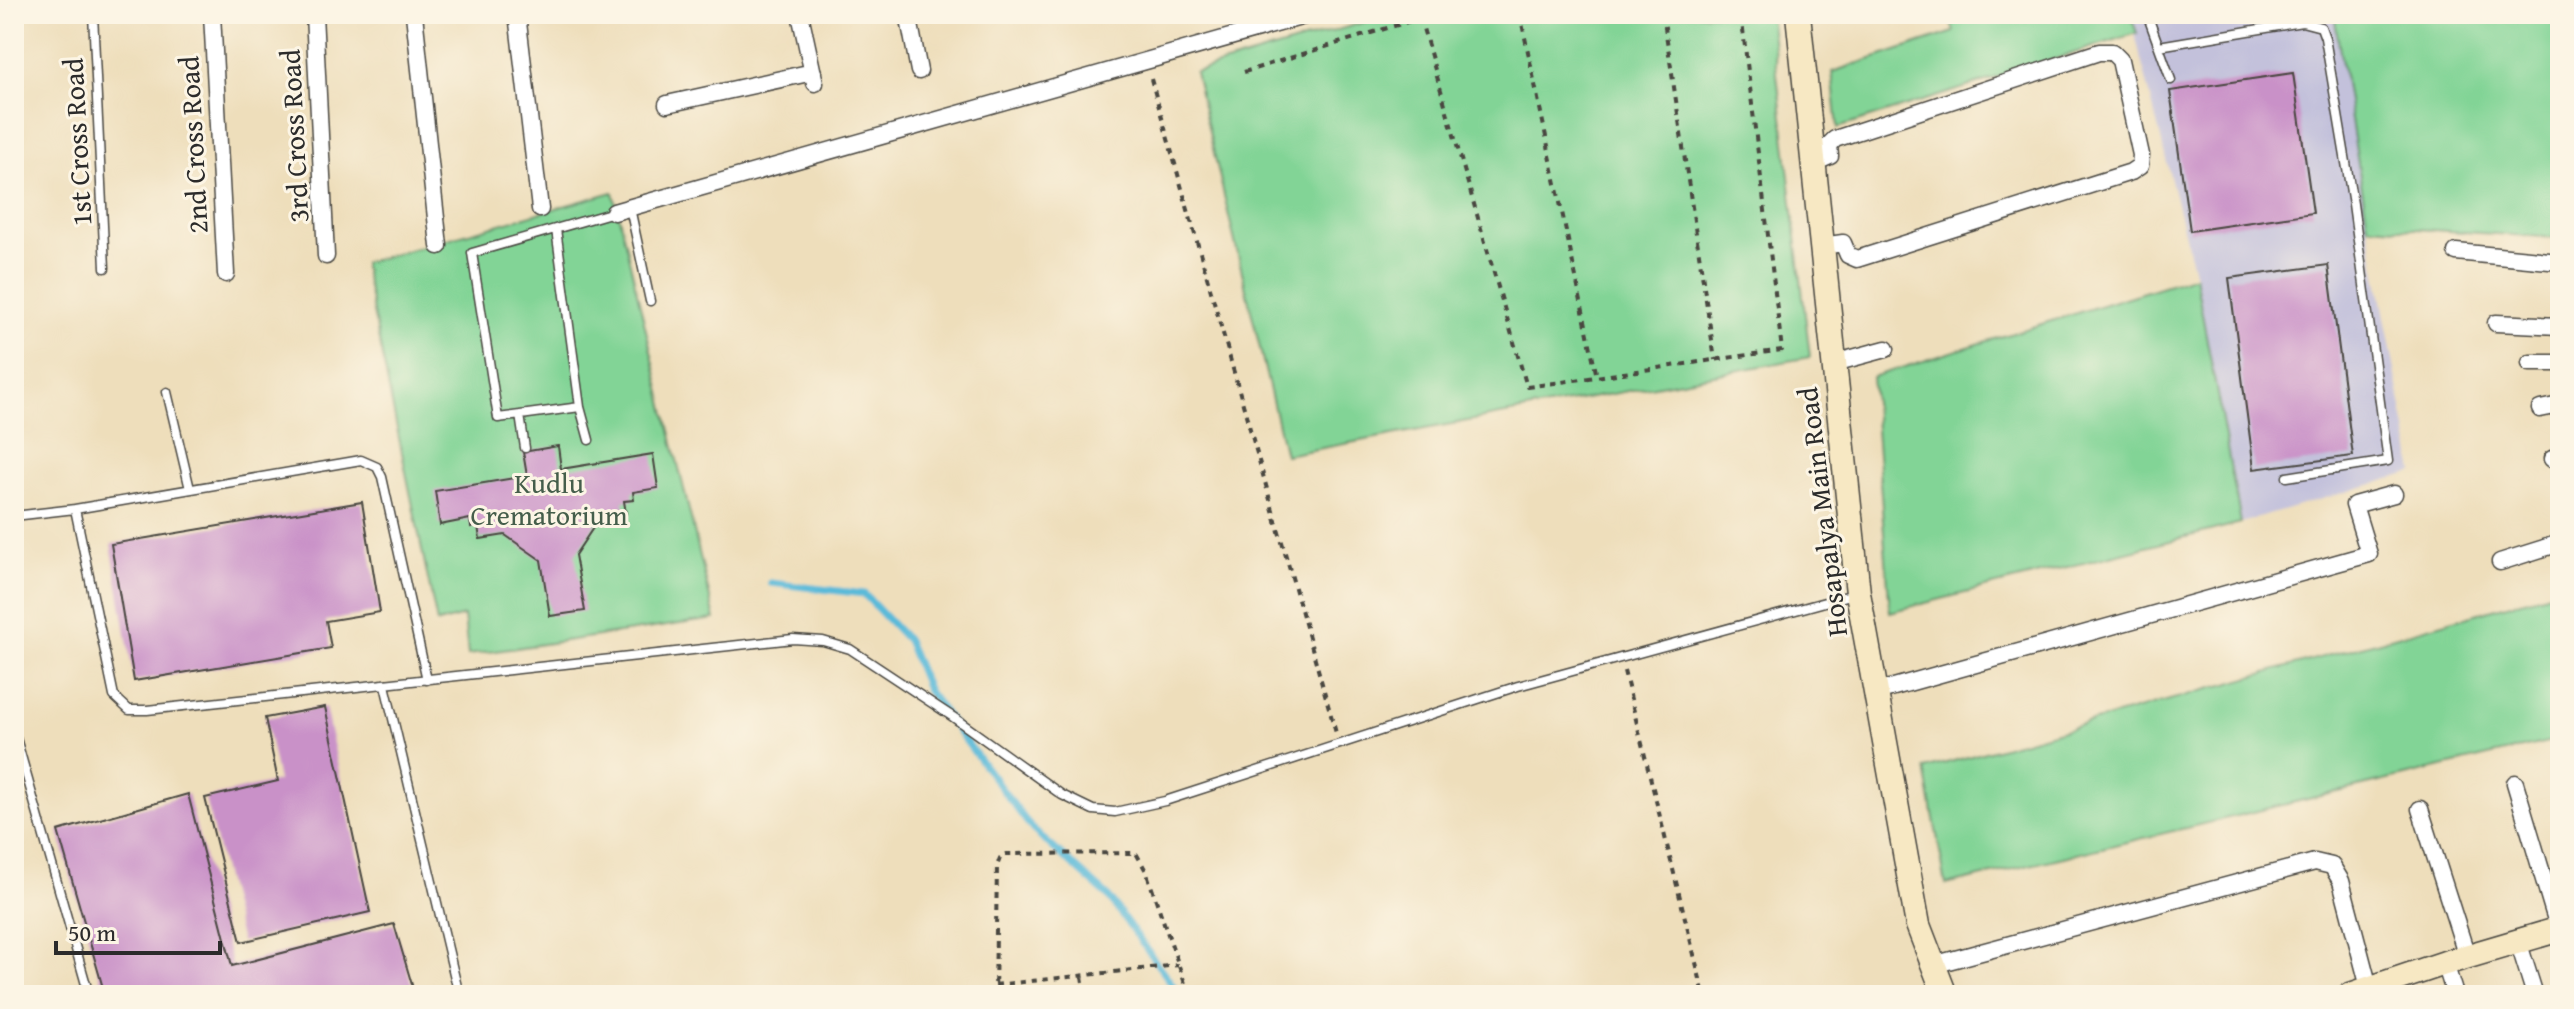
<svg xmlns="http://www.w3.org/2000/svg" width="2574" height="1009" viewBox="0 0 2574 1009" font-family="'Gentium Book Plus',serif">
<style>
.industrial{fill:#c3c1db}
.green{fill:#82d496;stroke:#568060;stroke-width:2}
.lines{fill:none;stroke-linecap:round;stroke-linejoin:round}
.stream{stroke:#5abad9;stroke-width:7}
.building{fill:#c991c8}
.lane-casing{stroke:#484641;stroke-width:11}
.street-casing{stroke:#484641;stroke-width:19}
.secondary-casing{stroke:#484641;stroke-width:27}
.path{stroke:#484641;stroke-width:4;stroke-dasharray:6 6;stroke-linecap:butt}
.lane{stroke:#fff;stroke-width:8}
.street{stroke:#fff;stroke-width:16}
.secondary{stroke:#f7e8c3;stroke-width:24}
.labels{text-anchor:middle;stroke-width:6;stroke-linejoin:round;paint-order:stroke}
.street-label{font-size:28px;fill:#2b2b2b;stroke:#fcf5e5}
.park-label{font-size:28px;fill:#455e4b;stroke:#fcf5e5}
</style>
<rect width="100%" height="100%" fill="#fcf5e5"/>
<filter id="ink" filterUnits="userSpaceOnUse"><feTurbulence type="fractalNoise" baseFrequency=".0125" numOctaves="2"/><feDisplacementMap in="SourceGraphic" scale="16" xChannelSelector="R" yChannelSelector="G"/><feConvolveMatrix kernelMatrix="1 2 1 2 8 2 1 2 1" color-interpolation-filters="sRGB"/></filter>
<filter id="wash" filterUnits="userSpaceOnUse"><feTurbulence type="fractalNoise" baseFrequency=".006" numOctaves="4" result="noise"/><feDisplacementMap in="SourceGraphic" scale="32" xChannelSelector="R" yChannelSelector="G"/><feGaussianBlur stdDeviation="1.8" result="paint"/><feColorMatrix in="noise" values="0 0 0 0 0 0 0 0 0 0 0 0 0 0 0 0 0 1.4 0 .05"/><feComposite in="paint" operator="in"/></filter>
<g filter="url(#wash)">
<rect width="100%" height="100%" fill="#eedebb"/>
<path class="industrial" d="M 2130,14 L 2334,14 L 2368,226 L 2414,472 L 2241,523 L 2195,276 Z"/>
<path class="green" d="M 1392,14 L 1770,14 L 1810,357 L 1285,455 L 1195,72 Z
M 1948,14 L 2130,14 L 2137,33 L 1838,128 L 1832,72 L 1954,32 Z
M 2334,14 L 2560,14 L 2560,238 L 2368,226 Z
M 613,192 L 715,619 L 468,655 L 464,616 L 437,623 L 363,263 Z
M 2195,276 L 2241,523 L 1890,612 L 1872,377 Z
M 2560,590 L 2560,739 L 1946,885 L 1925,769 Z"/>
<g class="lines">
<path class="stream" d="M 771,583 L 864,594 L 907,640 L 928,691 L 1032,829 L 1107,895 L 1180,995"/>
</g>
<g id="blocks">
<path class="building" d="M 2293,73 L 2313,213 L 2190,231 L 2170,91 Z
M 2328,265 L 2353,456 L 2254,469 L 2229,278 Z
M 558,446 L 561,469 L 653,454 L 658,488 L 633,492 L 634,500 L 624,501 L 626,514 L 599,519 L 575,555 L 585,611 L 550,616 L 541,560 L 505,535 L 480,539 L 478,526 L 471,527 L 470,519 L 440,525 L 435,491 L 527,476 L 523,452 Z
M 362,502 L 380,612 L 326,621 L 331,648 L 134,681 L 111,544 Z
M 325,707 L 370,912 L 241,942 L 205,798 L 278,781 L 265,718 Z
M 188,794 L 232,966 L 394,924 L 415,995 L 105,995 L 58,831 Z"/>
</g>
</g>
<g filter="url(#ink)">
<use href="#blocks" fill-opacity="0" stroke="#484641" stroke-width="2"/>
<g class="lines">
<defs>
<path id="lane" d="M 93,14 L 105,268
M 2147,14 L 2171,80
M 2159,46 L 2302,22 L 2321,27 L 2325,38 L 2353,204 L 2388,461 L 2287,477
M 630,208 L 650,301
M 556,229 L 580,407 L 498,418 L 472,253 L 614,212
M 167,392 L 190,489
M 580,407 L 589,440
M 520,415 L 525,448
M 75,509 L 114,696 L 129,710 L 147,710 L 793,639 L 823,641 L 850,649 L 953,717 L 1062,795 L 1093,810 L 1115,812 L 1165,801 L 1518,686 L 1854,594
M 14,516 L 75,509 L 361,460 L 377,467 L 382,477 L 427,680
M 385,685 L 459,995
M 14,731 L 89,995"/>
<path id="street" d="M 212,14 L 226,274
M 314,14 L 326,256
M 414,14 L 439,246
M 517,14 L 540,209
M 800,14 L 815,83
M 908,14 L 919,71
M 667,104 L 813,72
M 1814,163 L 1830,156 L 1829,145 L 1835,139 L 2099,52 L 2112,52 L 2120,60 L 2141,155 L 2140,166 L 2131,172 L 1857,259 L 1848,255 L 1843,243 L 1822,246
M 614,212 L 1311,14
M 2456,252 L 2560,262
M 2496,323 L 2560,326
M 1834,363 L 1886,349
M 2530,363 L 2560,363
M 2540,409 L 2560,405
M 2552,459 L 2560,456
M 2500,562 L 2560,543
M 1876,692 L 2369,554 L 2354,505 L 2394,494
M 2515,783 L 2559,930
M 2420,809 L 2467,956
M 2518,941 L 2535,995
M 2445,963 L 2455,995
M 1933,965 L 2315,862 L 2332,866 L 2341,881 L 2371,995"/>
<path id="secondary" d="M 1798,14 L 1858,593 L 1918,925 L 1945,995
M 2350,995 L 2445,963 L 2560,929"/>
</defs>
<use href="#lane" class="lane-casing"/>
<use href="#street" class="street-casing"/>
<use href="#secondary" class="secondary-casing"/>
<path class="path" d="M 1520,14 L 1597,377
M 1663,14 L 1715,360
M 1420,18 L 1527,387 L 1782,350 L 1741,14
M 1244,72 L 1433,14
M 1151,79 L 1336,733
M 1624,671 L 1704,995
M 1082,976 L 1085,995
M 995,985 L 1178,965
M 995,995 L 997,866 L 1000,858 L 1006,854 L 1136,853 L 1146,871 L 1189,995"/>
<use href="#lane" class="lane"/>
<use href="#street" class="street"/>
<use href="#secondary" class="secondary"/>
</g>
</g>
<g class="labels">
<g class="street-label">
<text transform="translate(294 136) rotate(-93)" y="10">3rd Cross Road</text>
<text transform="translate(77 142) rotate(-93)" y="10">1st Cross Road</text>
<text transform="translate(193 145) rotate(-93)" y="10">2nd Cross Road</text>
<text transform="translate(1822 512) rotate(-97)" y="10">Hosapalya Main Road</text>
</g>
<g class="park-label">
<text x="549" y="493">Kudlu<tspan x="549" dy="32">Crematorium</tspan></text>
</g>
</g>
<rect width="2574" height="1009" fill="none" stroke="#fcf5e5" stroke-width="48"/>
<path d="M56 941v12h164v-12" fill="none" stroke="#2b2b2b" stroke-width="4"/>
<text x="68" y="941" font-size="24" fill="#2b2b2b" stroke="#fcf5e5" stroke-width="6" paint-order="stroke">50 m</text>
</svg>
